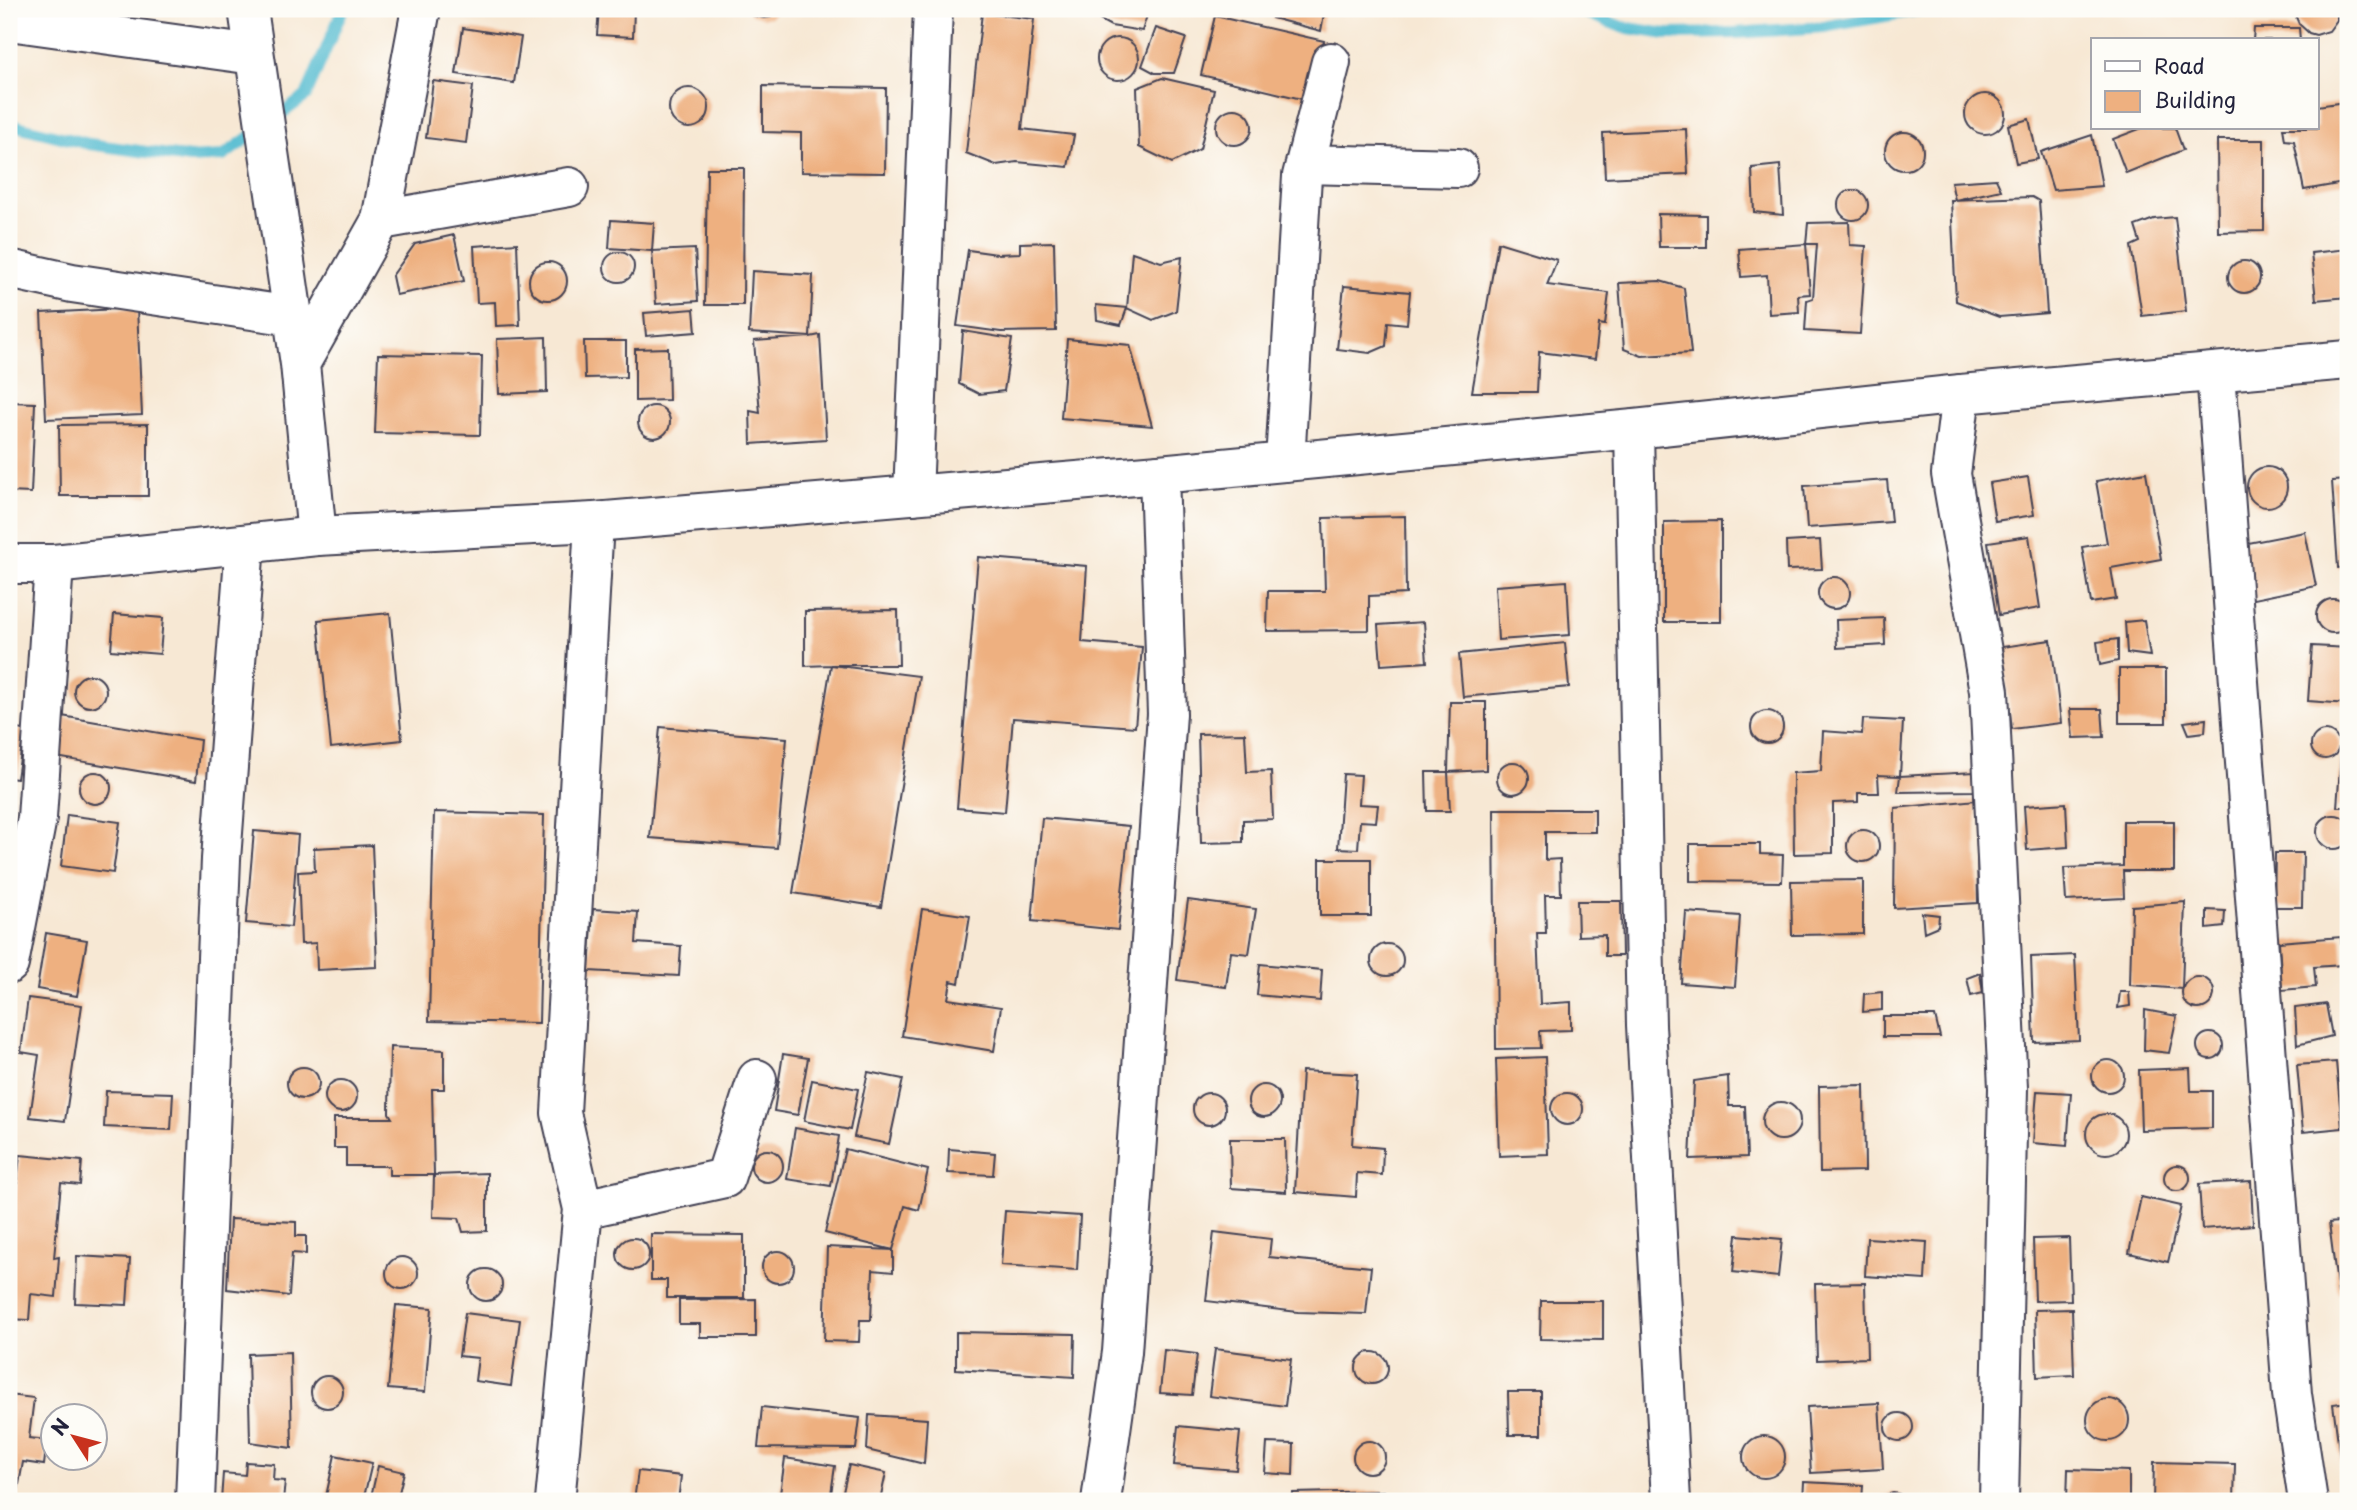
<svg xmlns="http://www.w3.org/2000/svg" width="2357" height="1510" viewBox="0 0 2357 1510" font-family="'Playpen Sans',sans-serif">
<style>
.lines{fill:none;stroke-linecap:round;stroke-linejoin:round}
.stream{stroke:#52bbd0;stroke-width:12}
.building{fill:#eeb080}
.minor-casing{stroke:#424052;stroke-width:42}
.secondary-casing{stroke:#424052;stroke-width:42}
.minor{stroke:#fff;stroke-width:38}
.secondary{stroke:#fff;stroke-width:38}
</style>
<rect width="100%" height="100%" fill="#fdfcf7"/>
<filter id="ink" filterUnits="userSpaceOnUse"><feTurbulence type="fractalNoise" baseFrequency=".0143" numOctaves="2"/><feDisplacementMap in="SourceGraphic" scale="14" xChannelSelector="R" yChannelSelector="G"/><feConvolveMatrix kernelMatrix="1 2 1 2 8 2 1 2 1" color-interpolation-filters="sRGB"/></filter>
<filter id="wash" filterUnits="userSpaceOnUse"><feTurbulence type="fractalNoise" baseFrequency=".00686" numOctaves="4" result="noise"/><feDisplacementMap in="SourceGraphic" scale="28" xChannelSelector="R" yChannelSelector="G"/><feGaussianBlur stdDeviation="1.57" result="paint"/><feColorMatrix in="noise" values="0 0 0 0 0 0 0 0 0 0 0 0 0 0 0 0 0 1.4 0 .05"/><feComposite in="paint" operator="in"/></filter>
<g filter="url(#wash)">
<rect width="100%" height="100%" fill="#f7e8d4"/>
<g class="lines">
<path class="stream" d="M 1576,9 L 1622,27 L 1666,34 L 1735,33 L 1823,27 L 1925,9
M 9,124 L 89,144 L 190,158 L 223,156 L 306,96 L 343,9"/>
</g>
<g id="blocks">
<path class="building" d="M 599,9 L 634,9 L 633,37 L 597,35 Z
M 746,9 L 779,9 L 771,17 L 764,18 L 752,15 Z
M 1104,9 L 1149,9 L 1142,31 L 1111,26 L 1100,20 Z
M 1275,9 L 1325,9 L 1321,31 L 1272,18 Z
M 2297,9 L 2337,9 L 2337,20 L 2329,31 L 2316,35 L 2309,33 L 2299,24 L 2296,17 Z
M 982,13 L 1034,19 L 1022,129 L 1074,135 L 1068,167 L 1017,162 L 996,165 L 966,153 Z
M 1215,16 L 1324,41 L 1310,101 L 1201,75 Z
M 463,28 L 521,37 L 514,83 L 456,74 Z
M 1156,28 L 1186,38 L 1174,73 L 1155,73 L 1142,66 Z
M 2254,28 L 2299,28 L 2300,40 L 2253,40 Z
M1097 59a21 21 0 1 1 42 0a21 21 0 1 1-42 0Z
M 1162,78 L 1214,90 L 1200,149 L 1172,163 L 1139,147 L 1137,88 Z
M 433,81 L 473,86 L 466,143 L 426,138 Z
M 763,86 L 886,88 L 885,173 L 801,172 L 801,133 L 763,132 Z
M669 108a20 20 0 1 1 40 0a20 20 0 1 1-40 0Z
M1965 114a20 20 0 1 1 40 0a20 20 0 1 1-40 0Z
M 2345,102 L 2346,109 L 2348,108 L 2348,165 L 2344,165 L 2344,183 L 2304,190 L 2294,141 L 2285,140 L 2283,128 L 2317,128 L 2317,106 Z
M1216 127a18 18 0 1 1 36 0a18 18 0 1 1-36 0Z
M 2029,119 L 2038,159 L 2016,163 L 2008,125 Z
M 2142,128 L 2175,128 L 2183,150 L 2126,173 L 2113,139 Z
M 1686,129 L 1688,174 L 1605,178 L 1603,133 Z
M1885 151a19 19 0 1 1 38 0a19 19 0 1 1-38 0Z
M 2092,135 L 2102,186 L 2053,190 L 2041,152 Z
M 2217,140 L 2264,140 L 2264,231 L 2218,232 Z
M 1780,165 L 1783,215 L 1754,212 L 1752,168 Z
M 707,168 L 744,168 L 743,305 L 705,305 Z
M 1996,179 L 2001,190 L 1955,200 L 1951,182 Z
M1838 205a15 15 0 1 1 30 0a15 15 0 1 1-30 0Z
M 2032,197 L 2039,201 L 2047,313 L 1999,317 L 1956,301 L 1951,200 Z
M 1658,214 L 1706,215 L 1706,247 L 1659,247 Z
M 2175,217 L 2186,311 L 2142,316 L 2131,246 L 2140,242 L 2135,226 L 2154,219 Z
M 611,220 L 654,223 L 652,251 L 695,249 L 698,301 L 656,304 L 652,251 L 609,248 Z
M 1849,222 L 1850,245 L 1866,246 L 1860,334 L 1805,331 L 1807,300 L 1813,298 L 1817,244 L 1806,244 L 1808,223 Z
M 454,235 L 464,281 L 396,295 L 392,276 L 415,244 Z
M 1054,242 L 1056,331 L 1001,332 L 957,326 L 968,250 L 997,254 L 1020,253 L 1020,243 Z
M 1498,242 L 1557,260 L 1547,285 L 1609,293 L 1605,325 L 1599,324 L 1595,359 L 1539,352 L 1537,392 L 1472,392 Z
M 517,243 L 520,325 L 496,326 L 495,302 L 477,303 L 474,246 Z
M 1806,244 L 1810,294 L 1798,295 L 1799,312 L 1769,314 L 1767,275 L 1741,277 L 1739,249 Z
M 2348,249 L 2348,297 L 2316,300 L 2311,253 Z
M604 267a15 15 0 1 1 30 0a15 15 0 1 1-30 0Z
M 1132,252 L 1161,262 L 1182,257 L 1176,311 L 1153,320 L 1127,308 L 1121,325 L 1097,320 L 1096,305 L 1127,308 Z
M2228 277a16 16 0 1 1 32 0a16 16 0 1 1-32 0Z
M529 281a19 19 0 1 1 38 0a19 19 0 1 1-38 0Z
M 752,271 L 813,275 L 810,337 L 820,335 L 826,439 L 751,444 L 750,411 L 760,413 L 754,341 L 810,337 L 749,333 Z
M 1660,281 L 1684,288 L 1691,353 L 1642,356 L 1624,349 L 1619,283 Z
M 1344,286 L 1410,292 L 1407,324 L 1388,322 L 1386,346 L 1370,353 L 1337,349 Z
M 137,308 L 142,415 L 46,419 L 41,313 Z
M 694,309 L 696,332 L 646,336 L 644,313 Z
M 963,331 L 1012,339 L 1004,391 L 979,394 L 959,384 Z
M 546,337 L 547,392 L 499,394 L 497,339 Z
M 1067,339 L 1130,345 L 1152,426 L 1061,418 Z
M 584,341 L 626,341 L 626,377 L 585,378 Z
M 668,348 L 669,400 L 635,401 L 635,349 Z
M 378,354 L 482,356 L 480,435 L 375,433 Z
M 9,402 L 35,403 L 31,493 L 9,492 Z
M638 422a16 16 0 1 1 32 0a16 16 0 1 1-32 0Z
M 148,424 L 148,496 L 60,496 L 59,425 Z
M2247 487a20 20 0 1 1 40 0a20 20 0 1 1-40 0Z
M 2146,472 L 2161,559 L 2111,568 L 2116,599 L 2091,603 L 2082,547 L 2107,543 L 2096,481 Z
M 2028,477 L 2034,515 L 1995,521 L 1989,483 Z
M 1887,480 L 1891,522 L 1807,528 L 1804,486 Z
M 2348,480 L 2348,567 L 2338,568 L 2332,481 Z
M 1405,516 L 1406,594 L 1369,596 L 1369,630 L 1267,631 L 1268,591 L 1325,591 L 1323,518 Z
M 1721,521 L 1721,622 L 1664,622 L 1664,522 Z
M 2305,532 L 2316,586 L 2249,600 L 2238,545 Z
M 2029,536 L 2040,608 L 1999,615 L 1988,542 Z
M 1820,540 L 1822,569 L 1787,570 L 1786,542 Z
M 978,557 L 1087,566 L 1082,642 L 1142,647 L 1135,727 L 1013,718 L 1005,812 L 957,808 Z
M1818 593a16 16 0 1 1 32 0a16 16 0 1 1-32 0Z
M 1567,581 L 1570,635 L 1498,640 L 1495,586 Z
M2316 616a17 17 0 1 1 34 0a17 17 0 1 1-34 0Z
M 898,610 L 899,665 L 831,665 L 919,676 L 881,907 L 793,893 L 831,665 L 805,666 L 805,611 Z
M 390,613 L 402,740 L 331,748 L 318,620 Z
M 114,614 L 163,618 L 160,654 L 111,650 Z
M 1884,618 L 1885,645 L 1837,648 L 1836,620 Z
M 2144,620 L 2150,656 L 2127,653 L 2125,622 Z
M 1424,622 L 1427,662 L 1381,665 L 1378,625 Z
M 2118,639 L 2118,661 L 2100,665 L 2097,642 Z
M 2051,640 L 2061,723 L 2012,729 L 2002,647 Z
M 1565,643 L 1569,687 L 1463,697 L 1459,654 Z
M 2312,646 L 2348,648 L 2348,704 L 2308,701 Z
M 2119,669 L 2166,669 L 2166,723 L 2119,723 Z
M74 691a16 16 0 1 1 32 0a16 16 0 1 1-32 0Z
M 1450,702 L 1486,702 L 1486,770 L 1448,772 Z
M 2070,709 L 2102,709 L 2104,737 L 2073,738 Z
M1751 727a16 16 0 1 1 32 0a16 16 0 1 1-32 0Z
M 62,716 L 200,740 L 196,781 L 56,757 Z
M 1863,719 L 1903,721 L 1900,776 L 1975,772 L 1975,791 L 1898,792 L 1900,776 L 1878,775 L 1879,793 L 1858,793 L 1858,802 L 1833,803 L 1833,853 L 1794,854 L 1793,773 L 1821,771 L 1823,731 L 1862,734 Z
M 2206,719 L 2205,732 L 2189,734 L 2184,722 Z
M 660,727 L 787,738 L 777,848 L 650,838 Z
M 9,728 L 24,730 L 17,779 L 9,778 Z
M2311 745a14 14 0 1 1 28 0a14 14 0 1 1-28 0Z
M 1245,733 L 1247,772 L 1271,771 L 1273,819 L 1243,820 L 1243,842 L 1201,843 L 1198,734 Z
M 2341,754 L 2348,755 L 2348,807 L 2337,807 Z
M1497 778a16 16 0 1 1 32 0a16 16 0 1 1-32 0Z
M79 788a16 16 0 1 1 32 0a16 16 0 1 1-32 0Z
M 1426,772 L 1448,772 L 1450,811 L 1427,811 Z
M 1343,774 L 1361,775 L 1359,804 L 1378,805 L 1376,822 L 1360,821 L 1358,849 L 1338,848 Z
M 1976,800 L 1978,903 L 1894,908 L 1895,808 Z
M 2066,803 L 2068,847 L 2027,850 L 2024,806 Z
M 1494,809 L 1595,809 L 1595,832 L 1545,832 L 1545,860 L 1560,859 L 1561,895 L 1545,895 L 1546,933 L 1537,933 L 1540,1004 L 1571,1002 L 1571,1030 L 1540,1031 L 1541,1048 L 1496,1049 Z
M 434,812 L 544,815 L 539,1023 L 429,1021 Z
M 67,815 L 120,822 L 113,873 L 61,866 Z
M2317 832a17 17 0 1 1 34 0a17 17 0 1 1-34 0Z
M 1042,818 L 1129,826 L 1118,930 L 1032,921 Z
M 2123,821 L 2174,821 L 2174,871 L 2123,871 L 2124,898 L 2066,901 L 2064,868 L 2123,866 Z
M1847 846a16 16 0 1 1 32 0a16 16 0 1 1-32 0Z
M 254,831 L 298,835 L 291,927 L 246,923 Z
M 1690,844 L 1760,844 L 1760,854 L 1783,855 L 1782,882 L 1690,881 Z
M 372,845 L 377,967 L 317,970 L 316,943 L 301,944 L 298,872 L 315,871 L 314,848 Z
M 2275,853 L 2303,853 L 2302,907 L 2274,907 Z
M 1320,859 L 1371,859 L 1371,916 L 1320,916 Z
M 1863,880 L 1863,934 L 1792,935 L 1791,881 Z
M 1188,900 L 1256,909 L 1249,954 L 1231,952 L 1226,987 L 1177,980 Z
M 1577,901 L 1621,901 L 1622,956 L 1605,956 L 1605,935 L 1578,936 Z
M 2185,902 L 2182,989 L 2130,985 L 2132,906 Z
M 593,909 L 638,912 L 636,943 L 681,946 L 679,976 L 589,971 Z
M 922,909 L 970,916 L 959,983 L 951,981 L 948,999 L 1001,1007 L 994,1051 L 902,1036 Z
M 2207,910 L 2225,911 L 2224,927 L 2207,929 Z
M 1686,912 L 1740,916 L 1735,987 L 1681,983 Z
M 1922,913 L 1939,915 L 1938,926 L 1924,932 Z
M 46,933 L 87,940 L 77,996 L 37,989 Z
M 2341,937 L 2343,965 L 2314,967 L 2316,987 L 2282,990 L 2279,942 Z
M1371 960a16 16 0 1 1 32 0a16 16 0 1 1-32 0Z
M 2075,955 L 2079,1040 L 2034,1042 L 2031,957 Z
M 1260,964 L 1322,970 L 1320,1001 L 1257,995 Z
M 1980,973 L 1983,993 L 1971,996 L 1967,978 Z
M2182 993a16 16 0 1 1 32 0a16 16 0 1 1-32 0Z
M 1882,992 L 1882,1010 L 1863,1012 L 1864,994 Z
M 2120,992 L 2129,992 L 2130,1006 L 2118,1008 Z
M 28,998 L 82,1005 L 65,1121 L 30,1117 L 39,1055 L 21,1052 Z
M 2326,1004 L 2332,1036 L 2297,1045 L 2295,1008 Z
M 2145,1010 L 2177,1016 L 2169,1053 L 2144,1050 Z
M 1883,1016 L 1935,1016 L 1940,1037 L 1883,1037 Z
M2197 1046a13 13 0 1 1 26 0a13 13 0 1 1-26 0Z
M 390,1047 L 444,1050 L 444,1089 L 432,1089 L 434,1175 L 389,1175 L 389,1166 L 346,1166 L 346,1148 L 334,1148 L 334,1118 L 392,1118 L 389,1113 Z
M 783,1054 L 808,1058 L 798,1115 L 774,1111 Z
M 1545,1057 L 1548,1154 L 1499,1156 L 1496,1059 Z
M2092 1076a16 16 0 1 1 32 0a16 16 0 1 1-32 0Z
M 2336,1062 L 2342,1128 L 2303,1132 L 2297,1065 Z
M287 1083a16 16 0 1 1 32 0a16 16 0 1 1-32 0Z
M 2190,1068 L 2191,1091 L 2212,1091 L 2212,1128 L 2141,1130 L 2139,1070 Z
M 1302,1071 L 1357,1074 L 1352,1145 L 1383,1148 L 1382,1175 L 1357,1173 L 1356,1197 L 1295,1192 Z
M 868,1072 L 903,1079 L 889,1144 L 854,1137 Z
M 1728,1076 L 1729,1106 L 1745,1106 L 1747,1157 L 1690,1159 L 1694,1081 Z
M325 1096a16 16 0 1 1 32 0a16 16 0 1 1-32 0Z
M 812,1080 L 858,1089 L 850,1130 L 804,1121 Z
M1248 1101a16 16 0 1 1 32 0a16 16 0 1 1-32 0Z
M 1864,1085 L 1865,1171 L 1820,1172 L 1819,1086 Z
M 106,1091 L 173,1093 L 171,1130 L 104,1127 Z
M 2037,1091 L 2071,1093 L 2067,1146 L 2033,1143 Z
M1193 1109a16 16 0 1 1 32 0a16 16 0 1 1-32 0Z
M1551 1109a16 16 0 1 1 32 0a16 16 0 1 1-32 0Z
M1762 1121a19 19 0 1 1 38 0a19 19 0 1 1-38 0Z
M2086 1134a20 20 0 1 1 40 0a20 20 0 1 1-40 0Z
M 795,1128 L 839,1136 L 831,1186 L 787,1179 Z
M 1230,1139 L 1285,1139 L 1286,1192 L 1231,1188 Z
M 845,1149 L 928,1170 L 919,1210 L 905,1206 L 893,1250 L 893,1272 L 873,1270 L 871,1320 L 860,1320 L 859,1342 L 824,1341 L 827,1247 L 893,1250 L 825,1233 Z
M 949,1149 L 995,1153 L 993,1175 L 948,1173 Z
M751 1166a16 16 0 1 1 32 0a16 16 0 1 1-32 0Z
M 20,1155 L 82,1161 L 80,1185 L 61,1183 L 54,1258 L 59,1257 L 56,1297 L 31,1294 L 29,1320 L 9,1319 L 9,1254 Z
M2164 1178a13 13 0 1 1 26 0a13 13 0 1 1-26 0Z
M 487,1173 L 487,1231 L 463,1232 L 459,1218 L 433,1217 L 434,1175 Z
M 2251,1181 L 2253,1225 L 2202,1229 L 2199,1184 Z
M 2141,1197 L 2181,1206 L 2168,1262 L 2129,1253 Z
M 1005,1211 L 1080,1216 L 1077,1270 L 1001,1265 Z
M 230,1219 L 296,1222 L 296,1236 L 306,1236 L 306,1254 L 292,1253 L 289,1296 L 227,1289 Z
M 2348,1221 L 2348,1292 L 2338,1293 L 2329,1223 Z
M 1214,1232 L 1271,1239 L 1269,1257 L 1371,1267 L 1366,1314 L 1298,1312 L 1206,1301 Z
M 651,1234 L 744,1235 L 744,1298 L 667,1298 L 667,1280 L 651,1280 Z
M 1737,1235 L 1782,1239 L 1778,1277 L 1733,1272 Z
M617 1254a16 16 0 1 1 32 0a16 16 0 1 1-32 0Z
M 1867,1238 L 1927,1242 L 1925,1280 L 1865,1276 Z
M 2069,1238 L 2071,1300 L 2035,1301 L 2033,1239 Z
M762 1267a16 16 0 1 1 32 0a16 16 0 1 1-32 0Z
M 77,1256 L 130,1259 L 127,1305 L 75,1303 Z
M386 1273a16 16 0 1 1 32 0a16 16 0 1 1-32 0Z
M470 1285a16 16 0 1 1 32 0a16 16 0 1 1-32 0Z
M 1865,1283 L 1867,1358 L 1817,1360 L 1815,1284 Z
M 756,1299 L 756,1337 L 700,1337 L 700,1324 L 679,1324 L 679,1300 Z
M 1541,1301 L 1603,1301 L 1603,1340 L 1540,1339 Z
M 396,1305 L 432,1308 L 425,1392 L 388,1389 Z
M 2072,1309 L 2074,1375 L 2037,1377 L 2035,1310 Z
M 465,1313 L 520,1320 L 511,1386 L 475,1381 L 478,1358 L 459,1356 Z
M 956,1332 L 1075,1334 L 1074,1377 L 956,1369 Z
M 1215,1349 L 1291,1359 L 1285,1406 L 1209,1396 Z
M 1164,1350 L 1197,1354 L 1192,1395 L 1160,1393 Z
M1356 1368a16 16 0 1 1 32 0a16 16 0 1 1-32 0Z
M 290,1352 L 292,1448 L 250,1442 L 248,1354 Z
M311 1392a16 16 0 1 1 32 0a16 16 0 1 1-32 0Z
M 1508,1392 L 1541,1392 L 1541,1435 L 1509,1435 Z
M 9,1395 L 34,1398 L 29,1438 L 47,1440 L 44,1465 L 23,1462 L 16,1501 L 9,1501 Z
M2087 1420a21 21 0 1 1 42 0a21 21 0 1 1-42 0Z
M 2348,1402 L 2348,1480 L 2343,1480 L 2333,1404 Z
M 1879,1403 L 1883,1469 L 1811,1473 L 1807,1407 Z
M 762,1407 L 860,1418 L 856,1449 L 758,1448 Z
M1885 1427a14 14 0 1 1 28 0a14 14 0 1 1-28 0Z
M 869,1415 L 927,1419 L 924,1464 L 867,1450 Z
M 1178,1426 L 1240,1432 L 1236,1470 L 1174,1465 Z
M1743 1457a21 21 0 1 1 42 0a21 21 0 1 1-42 0Z
M1353 1457a16 16 0 1 1 32 0a16 16 0 1 1-32 0Z
M 1267,1443 L 1294,1444 L 1293,1475 L 1265,1473 Z
M 335,1455 L 372,1463 L 363,1501 L 348,1501 L 326,1496 Z
M 785,1458 L 835,1466 L 830,1501 L 779,1501 Z
M 246,1462 L 274,1464 L 273,1480 L 285,1481 L 283,1501 L 221,1501 L 223,1473 L 245,1475 Z
M 2154,1462 L 2235,1464 L 2234,1501 L 2153,1501 Z
M 849,1465 L 886,1473 L 880,1501 L 841,1501 Z
M 378,1466 L 404,1472 L 397,1501 L 370,1501 Z
M 2068,1469 L 2129,1471 L 2129,1501 L 2067,1501 Z
M 638,1471 L 681,1476 L 678,1501 L 634,1501 Z
M 1804,1482 L 1863,1485 L 1862,1501 L 1803,1501 Z
M 1383,1491 L 1383,1501 L 1292,1501 L 1293,1493 Z
M 1893,1493 L 1899,1494 L 1907,1501 L 1876,1501 L 1882,1496 Z
M 1738,1496 L 1764,1497 L 1764,1501 L 1738,1501 Z"/>
</g>
</g>
<g filter="url(#ink)">
<use href="#blocks" fill-opacity="0" stroke="#424052" stroke-width="2"/>
<g class="lines">
<defs>
<path id="minor" d="M 248,9 L 300,364 L 317,536
M 9,21 L 254,55
M 1305,164 L 1458,168
M 381,220 L 569,187
M 9,269 L 72,283 L 292,316
M 300,364 L 381,220 L 421,9
M 2216,373 L 2292,1394 L 2308,1501
M 1961,394 L 1951,474 L 1989,691 L 2008,1088 L 1999,1501
M 1634,429 L 1646,1025 L 1671,1501
M 1285,462 L 1302,176 L 1331,62
M 913,495 L 933,9
M 9,964 L 37,818 L 54,564
M 583,1209 L 725,1178 L 757,1079
M 195,1501 L 221,859 L 245,544
M 555,1501 L 583,1209 L 561,1113 L 594,522
M 1101,1501 L 1122,1352 L 1167,714 L 1159,474"/>
<path id="secondary" d="M 9,564 L 54,564 L 317,536 L 594,522 L 1159,474 L 1634,429 L 1961,394 L 2348,360"/>
</defs>
<use href="#minor" class="minor-casing"/>
<use href="#secondary" class="secondary-casing"/>
<use href="#minor" class="minor"/>
<use href="#secondary" class="secondary"/>
</g>
</g>
<rect width="2357" height="1510" fill="none" stroke="#fdfcf7" stroke-width="35"/>
<rect x="2091" y="38" width="228" height="91" fill="#fdfcf7" stroke="#a5a5ac" stroke-width="2"/>
<rect x="2105" y="61" width="35" height="10" fill="#ffffff" stroke="#a5a5ac" stroke-width="2"/>
<text x="2154" y="74" font-size="21" fill="#22223b">Road</text>
<rect x="2105" y="91" width="35" height="21" fill="#eeb080" stroke="#a5a5ac" stroke-width="2"/>
<text x="2154" y="108" font-size="21" fill="#22223b">Building</text>
<g transform="translate(74 1437) rotate(306)"><circle r="33" fill="#fdfcf7" stroke="#a5a5ac" stroke-width="2"/>
<path d="M0-5L12 26L0 18L-12 26Z" fill="#c8321e"/>
<text y="-10" font-size="19" font-weight="bold" text-anchor="middle" fill="#22223b">N</text>
</g>
</svg>
